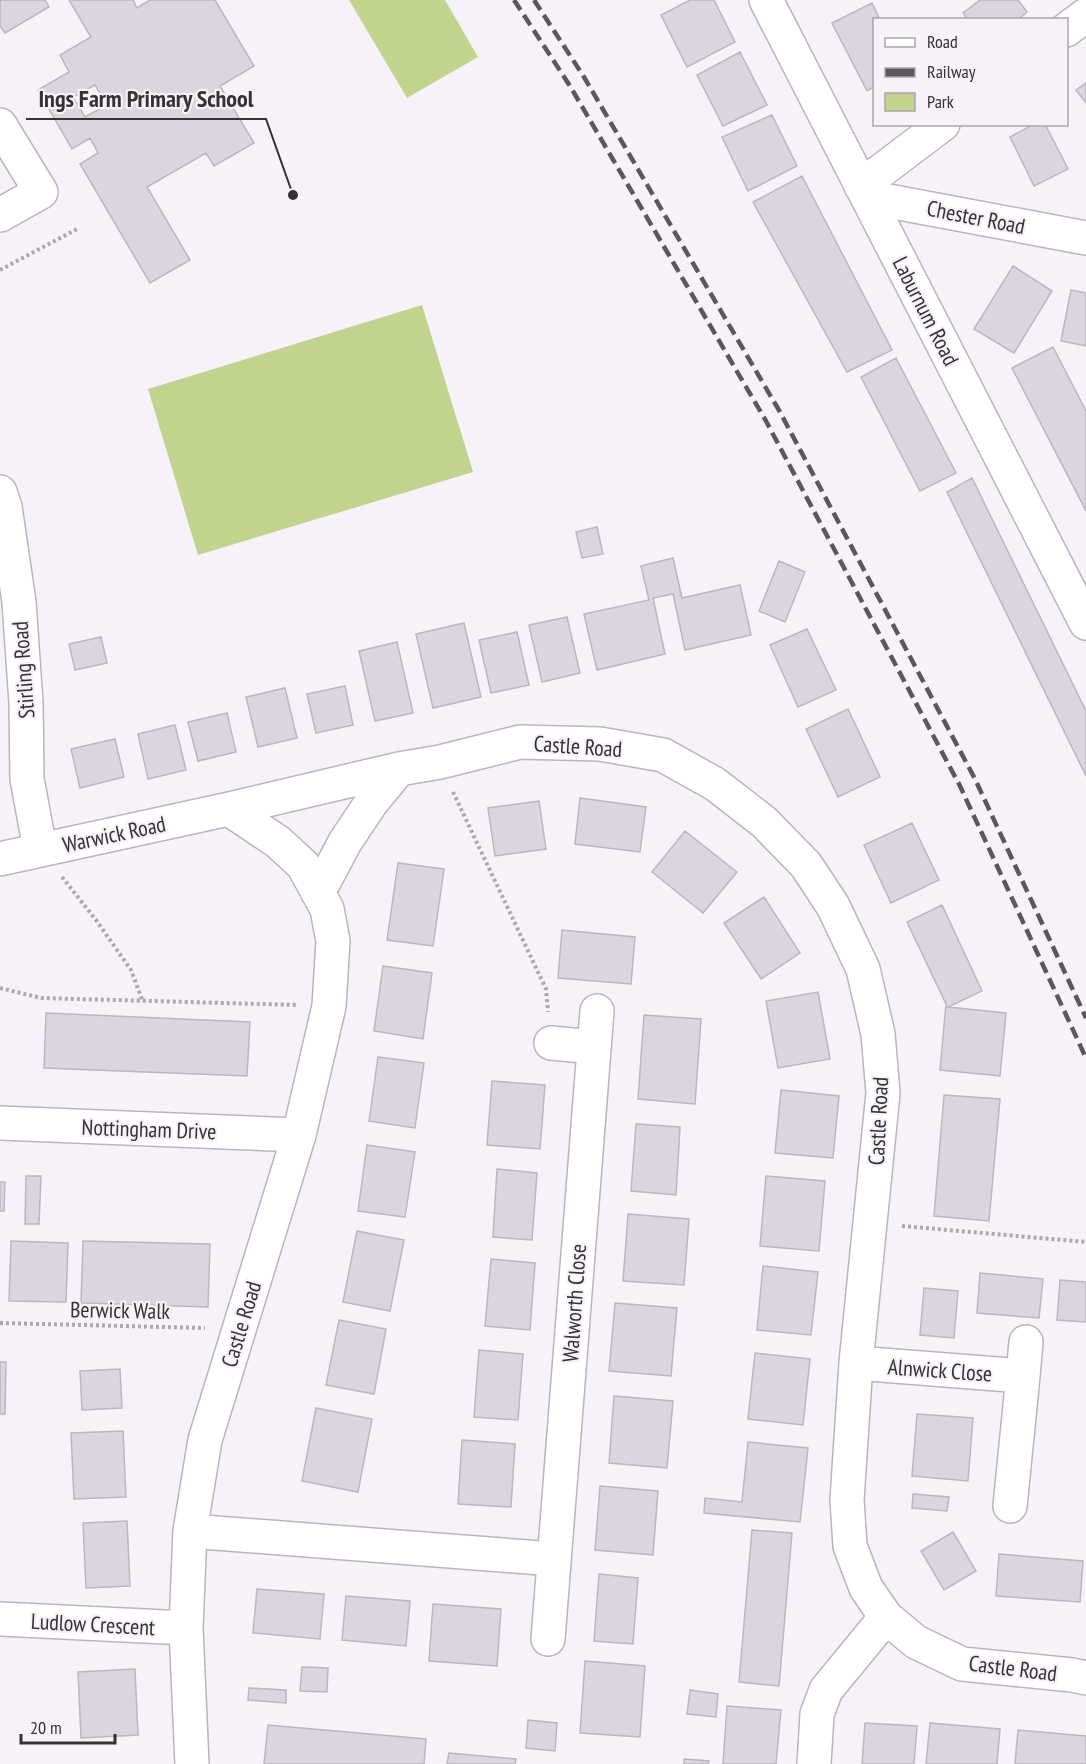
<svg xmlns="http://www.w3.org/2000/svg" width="1086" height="1764" viewBox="0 0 1086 1764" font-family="'PT Sans Narrow',sans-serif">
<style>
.green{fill:#c0d48e}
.building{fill:#dad5de;stroke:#bbb6bf;stroke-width:1.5;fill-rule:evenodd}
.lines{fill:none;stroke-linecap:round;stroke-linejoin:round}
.minor-casing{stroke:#bab5bd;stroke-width:36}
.path{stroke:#aca8ae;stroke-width:4;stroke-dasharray:3 3;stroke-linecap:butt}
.minor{stroke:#fff;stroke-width:33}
.rail{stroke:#5b585c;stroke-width:4.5;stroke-dasharray:12 6;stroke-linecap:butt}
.labels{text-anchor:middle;stroke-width:4.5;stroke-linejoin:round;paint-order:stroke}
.street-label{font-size:22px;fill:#343235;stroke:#f7f1fa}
.leader{fill:none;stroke:#343235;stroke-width:2}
.callout-dot{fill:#343235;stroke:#f7f1fa;stroke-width:2}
.callout-label{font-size:24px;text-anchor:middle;font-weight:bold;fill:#343235;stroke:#f7f1fa;stroke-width:4.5;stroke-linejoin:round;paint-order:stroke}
</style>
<rect width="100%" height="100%" fill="#f7f1fa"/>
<path class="green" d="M 349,0 L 445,0 L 478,57 L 407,98 Z
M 422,305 L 473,472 L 198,555 L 148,389 Z"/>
<path class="building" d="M 0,0 L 45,0 L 49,7 L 5,33 L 0,26 Z
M 69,0 L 133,0 L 137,8 L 150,0 L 215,0 L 254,66 L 220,86 L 254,143 L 214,166 L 206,153 L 147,187 L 190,260 L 150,283 L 80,164 L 98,153 L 90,138 L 72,149 L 38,90 L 69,72 L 60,55 L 91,37 ZM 95,85 L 107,105 L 85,117 L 73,97 Z
M 690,0 L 714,0 L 735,42 L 687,67 L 661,15 Z
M 980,0 L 1018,0 L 1027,12 L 1018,20 L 968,20 L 963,13 Z
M 872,3 L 880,20 L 874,20 L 874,87 L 867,91 L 832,23 Z
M 740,52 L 767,105 L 723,126 L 697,75 Z
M 1086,83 L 1086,103 L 1076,90 Z
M 772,115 L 797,166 L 748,191 L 722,137 Z
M 1034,124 L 1045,124 L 1068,169 L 1034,186 L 1010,137 Z
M 802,176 L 892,350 L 847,372 L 753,202 Z
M 1013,266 L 1052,291 L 1014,353 L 974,329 Z
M 1071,290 L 1086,293 L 1086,346 L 1061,341 Z
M 1053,347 L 1086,411 L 1086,511 L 1012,368 Z
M 896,358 L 956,473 L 920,491 L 861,377 Z
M 972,478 L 1086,711 L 1086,776 L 947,492 Z
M 597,527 L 603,554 L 582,558 L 576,532 Z
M 673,558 L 682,598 L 740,585 L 751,635 L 685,650 L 673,594 L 653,598 L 665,654 L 597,670 L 584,614 L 649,600 L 641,566 Z
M 779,561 L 805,572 L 785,622 L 759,611 Z
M 567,617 L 580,673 L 542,682 L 529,625 Z
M 464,623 L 481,697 L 433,708 L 416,634 Z
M 807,629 L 836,690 L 798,707 L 770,645 Z
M 517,632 L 529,685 L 491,693 L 479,640 Z
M 101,637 L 107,663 L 75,670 L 69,644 Z
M 397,642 L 413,713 L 375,721 L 359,651 Z
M 345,686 L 353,725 L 316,733 L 307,694 Z
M 285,688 L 297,738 L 258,747 L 246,697 Z
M 848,709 L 880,777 L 838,797 L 806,729 Z
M 227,713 L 236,752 L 198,761 L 188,722 Z
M 175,725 L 186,770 L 148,779 L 138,734 Z
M 115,739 L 124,777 L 80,788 L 71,749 Z
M 580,798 L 646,807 L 640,852 L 575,844 Z
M 539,801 L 546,849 L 495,856 L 488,808 Z
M 912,823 L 939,880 L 891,903 L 864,845 Z
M 685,831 L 737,872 L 703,913 L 652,872 Z
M 398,863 L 444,869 L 433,946 L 387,940 Z
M 764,897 L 800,953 L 761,979 L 724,923 Z
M 942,905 L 982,991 L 948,1007 L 1006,1013 L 1000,1076 L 940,1070 L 946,1004 L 907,922 Z
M 562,930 L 635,937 L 631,984 L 558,978 Z
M 383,966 L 432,973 L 423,1039 L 374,1031 Z
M 818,992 L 830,1059 L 778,1068 L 766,1001 Z
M 46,1013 L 250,1022 L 247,1076 L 44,1068 Z
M 644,1015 L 701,1019 L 695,1104 L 638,1099 Z
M 378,1057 L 424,1063 L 415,1128 L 369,1121 Z
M 492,1081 L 545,1085 L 540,1149 L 487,1145 Z
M 781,1090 L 839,1096 L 833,1158 L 775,1153 Z
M 944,1095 L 1000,1099 L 989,1221 L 934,1216 Z
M 636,1124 L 680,1127 L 676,1195 L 631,1191 Z
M 367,1145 L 415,1152 L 405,1217 L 358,1211 Z
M 497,1169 L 537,1173 L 532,1240 L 493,1237 Z
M 26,1176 L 41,1176 L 39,1224 L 25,1224 Z
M 766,1176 L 825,1181 L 819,1251 L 760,1246 Z
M 0,1182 L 5,1182 L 4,1211 L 0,1211 Z
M 628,1214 L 689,1219 L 684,1285 L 623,1281 Z
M 357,1231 L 404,1240 L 390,1311 L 343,1302 Z
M 11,1241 L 68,1243 L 66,1302 L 9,1301 Z
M 83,1241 L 210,1244 L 208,1307 L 81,1303 Z
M 491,1259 L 535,1263 L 530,1330 L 485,1326 Z
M 763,1266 L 818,1272 L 811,1335 L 757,1330 Z
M 980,1273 L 1043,1279 L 1039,1318 L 977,1313 Z
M 1060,1280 L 1086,1282 L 1086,1322 L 1057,1320 Z
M 924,1288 L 958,1291 L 954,1338 L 920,1335 Z
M 615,1303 L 677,1308 L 671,1376 L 609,1371 Z
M 339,1320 L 386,1329 L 374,1394 L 326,1385 Z
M 479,1350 L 523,1354 L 518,1420 L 474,1417 Z
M 755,1353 L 810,1359 L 803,1425 L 748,1419 Z
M 0,1362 L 6,1362 L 5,1414 L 0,1414 Z
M 120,1369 L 122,1408 L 82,1410 L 80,1371 Z
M 614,1396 L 673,1401 L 667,1468 L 609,1463 Z
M 316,1408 L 372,1419 L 358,1492 L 302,1481 Z
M 917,1414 L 973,1418 L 968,1481 L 912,1476 Z
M 123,1431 L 126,1497 L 74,1499 L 71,1433 Z
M 462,1440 L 515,1444 L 511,1507 L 458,1504 Z
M 748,1442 L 808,1448 L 800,1522 L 704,1513 L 705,1498 L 742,1502 Z
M 600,1486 L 658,1491 L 653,1555 L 595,1550 Z
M 913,1494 L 949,1497 L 947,1511 L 912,1508 Z
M 127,1521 L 130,1586 L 86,1588 L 83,1523 Z
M 752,1530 L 792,1533 L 779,1686 L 739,1682 Z
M 953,1532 L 976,1571 L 944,1590 L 921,1551 Z
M 999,1554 L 1083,1561 L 1080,1602 L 996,1596 Z
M 599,1574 L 638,1578 L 633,1644 L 594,1641 Z
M 257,1589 L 324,1594 L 320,1639 L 253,1633 Z
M 346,1596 L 410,1601 L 406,1646 L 342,1640 Z
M 433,1604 L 501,1609 L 497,1666 L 429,1661 Z
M 585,1661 L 645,1666 L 640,1737 L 580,1733 Z
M 302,1667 L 328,1668 L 327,1692 L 300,1691 Z
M 135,1669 L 138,1735 L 81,1738 L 78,1672 Z
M 249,1688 L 286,1690 L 286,1703 L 248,1700 Z
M 690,1690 L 718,1694 L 716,1717 L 687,1714 Z
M 727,1706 L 781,1710 L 776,1764 L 723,1764 Z
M 528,1720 L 557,1723 L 555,1751 L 526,1748 Z
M 865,1723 L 917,1726 L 914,1764 L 862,1764 Z
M 930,1723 L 1000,1729 L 997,1764 L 926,1764 Z
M 268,1725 L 426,1739 L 424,1764 L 264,1764 Z
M 1018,1730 L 1086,1736 L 1086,1764 L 1015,1764 Z
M 449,1753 L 516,1759 L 515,1764 L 447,1764 Z
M 684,1759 L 709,1761 L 708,1764 L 684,1764 Z"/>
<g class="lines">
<defs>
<path id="minor" d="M 766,0 L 1086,623
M 1066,30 L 1086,15
M 0,125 L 41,192 L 0,215
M 861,186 L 943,124
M 867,197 L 1086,238
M 0,492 L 5,507 L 19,602 L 26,703 L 27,779 L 40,849
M 0,859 L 229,809 L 399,769 L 440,762 L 520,742 L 600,744 L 663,755 L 715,784 L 764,822 L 806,865 L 833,906 L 863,969 L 878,1034 L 883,1093 L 856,1363 L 847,1500 L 850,1546 L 866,1588 L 886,1617 L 916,1642 L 962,1664 L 1072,1675 L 1086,1678
M 318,893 L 345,842 L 371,803 L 399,769
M 551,1043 L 594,1047
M 0,1123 L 299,1135
M 856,1363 L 1023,1376 L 1010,1506
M 1023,1376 L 1026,1342
M 190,1531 L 554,1559
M 0,1619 L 186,1628
M 548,1639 L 597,1011
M 192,1764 L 186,1628 L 190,1531 L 205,1440 L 299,1135 L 329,1006 L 333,941 L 327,909 L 303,865 L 278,842 L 229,809
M 814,1764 L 817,1714 L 826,1690 L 886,1617"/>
</defs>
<use href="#minor" class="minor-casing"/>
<path class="path" d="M 0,270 L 77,229
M 453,792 L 546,989 L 548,1012
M 62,877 L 96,920 L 131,970 L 143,1002
M 0,988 L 41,998 L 298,1005
M 902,1226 L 1086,1242
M 0,1323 L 205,1328"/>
<use href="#minor" class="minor"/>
<path class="rail" d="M 514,0 L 570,86 L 766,421 L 960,786 L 1086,1058
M 534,0 L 584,77 L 780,412 L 975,779 L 1086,1018"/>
</g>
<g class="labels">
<g class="street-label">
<text transform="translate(976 217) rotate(11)" y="8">Chester Road</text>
<text transform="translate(926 311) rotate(63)" y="8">Laburnum Road</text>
<text transform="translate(23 670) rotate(-94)" y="8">Stirling Road</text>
<text transform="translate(578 746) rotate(4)" y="8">Castle Road</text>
<text transform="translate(114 834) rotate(-12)" y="8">Warwick Road</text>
<text transform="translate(878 1121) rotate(-87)" y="8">Castle Road</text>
<text transform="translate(149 1129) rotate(2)" y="8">Nottingham Drive</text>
<text transform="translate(574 1303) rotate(-86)" y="8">Walworth Close</text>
<text transform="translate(120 1310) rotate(1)" y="8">Berwick Walk</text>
<text transform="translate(241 1324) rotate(-73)" y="8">Castle Road</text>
<text transform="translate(940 1370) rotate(4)" y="8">Alnwick Close</text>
<text transform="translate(93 1624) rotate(3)" y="8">Ludlow Crescent</text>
<text transform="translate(1013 1668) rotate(7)" y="8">Castle Road</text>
</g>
</g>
<path class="leader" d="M293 195L266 119H26"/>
<circle class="callout-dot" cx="293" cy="195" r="6"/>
<g class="callout-label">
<text x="146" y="107">Ings Farm Primary School</text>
</g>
<rect x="873" y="18" width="195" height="108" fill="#f7f1fa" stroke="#a9a5ab" stroke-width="1.5"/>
<rect x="885" y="38" width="30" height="9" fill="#ffffff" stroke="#a9a5ab" stroke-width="1.5"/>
<text x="927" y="48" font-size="18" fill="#343235">Road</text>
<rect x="885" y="68" width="30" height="9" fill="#5b585c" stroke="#a9a5ab" stroke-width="1.5"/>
<text x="927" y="78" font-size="18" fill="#343235">Railway</text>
<rect x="885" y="93" width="30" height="18" fill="#c0d48e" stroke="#a9a5ab" stroke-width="1.5"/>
<text x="927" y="108" font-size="18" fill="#343235">Park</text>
<path d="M21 1734v9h94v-9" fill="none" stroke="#343235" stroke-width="3"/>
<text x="30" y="1734" font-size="18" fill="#343235" stroke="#f7f1fa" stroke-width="4.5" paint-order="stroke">20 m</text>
</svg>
